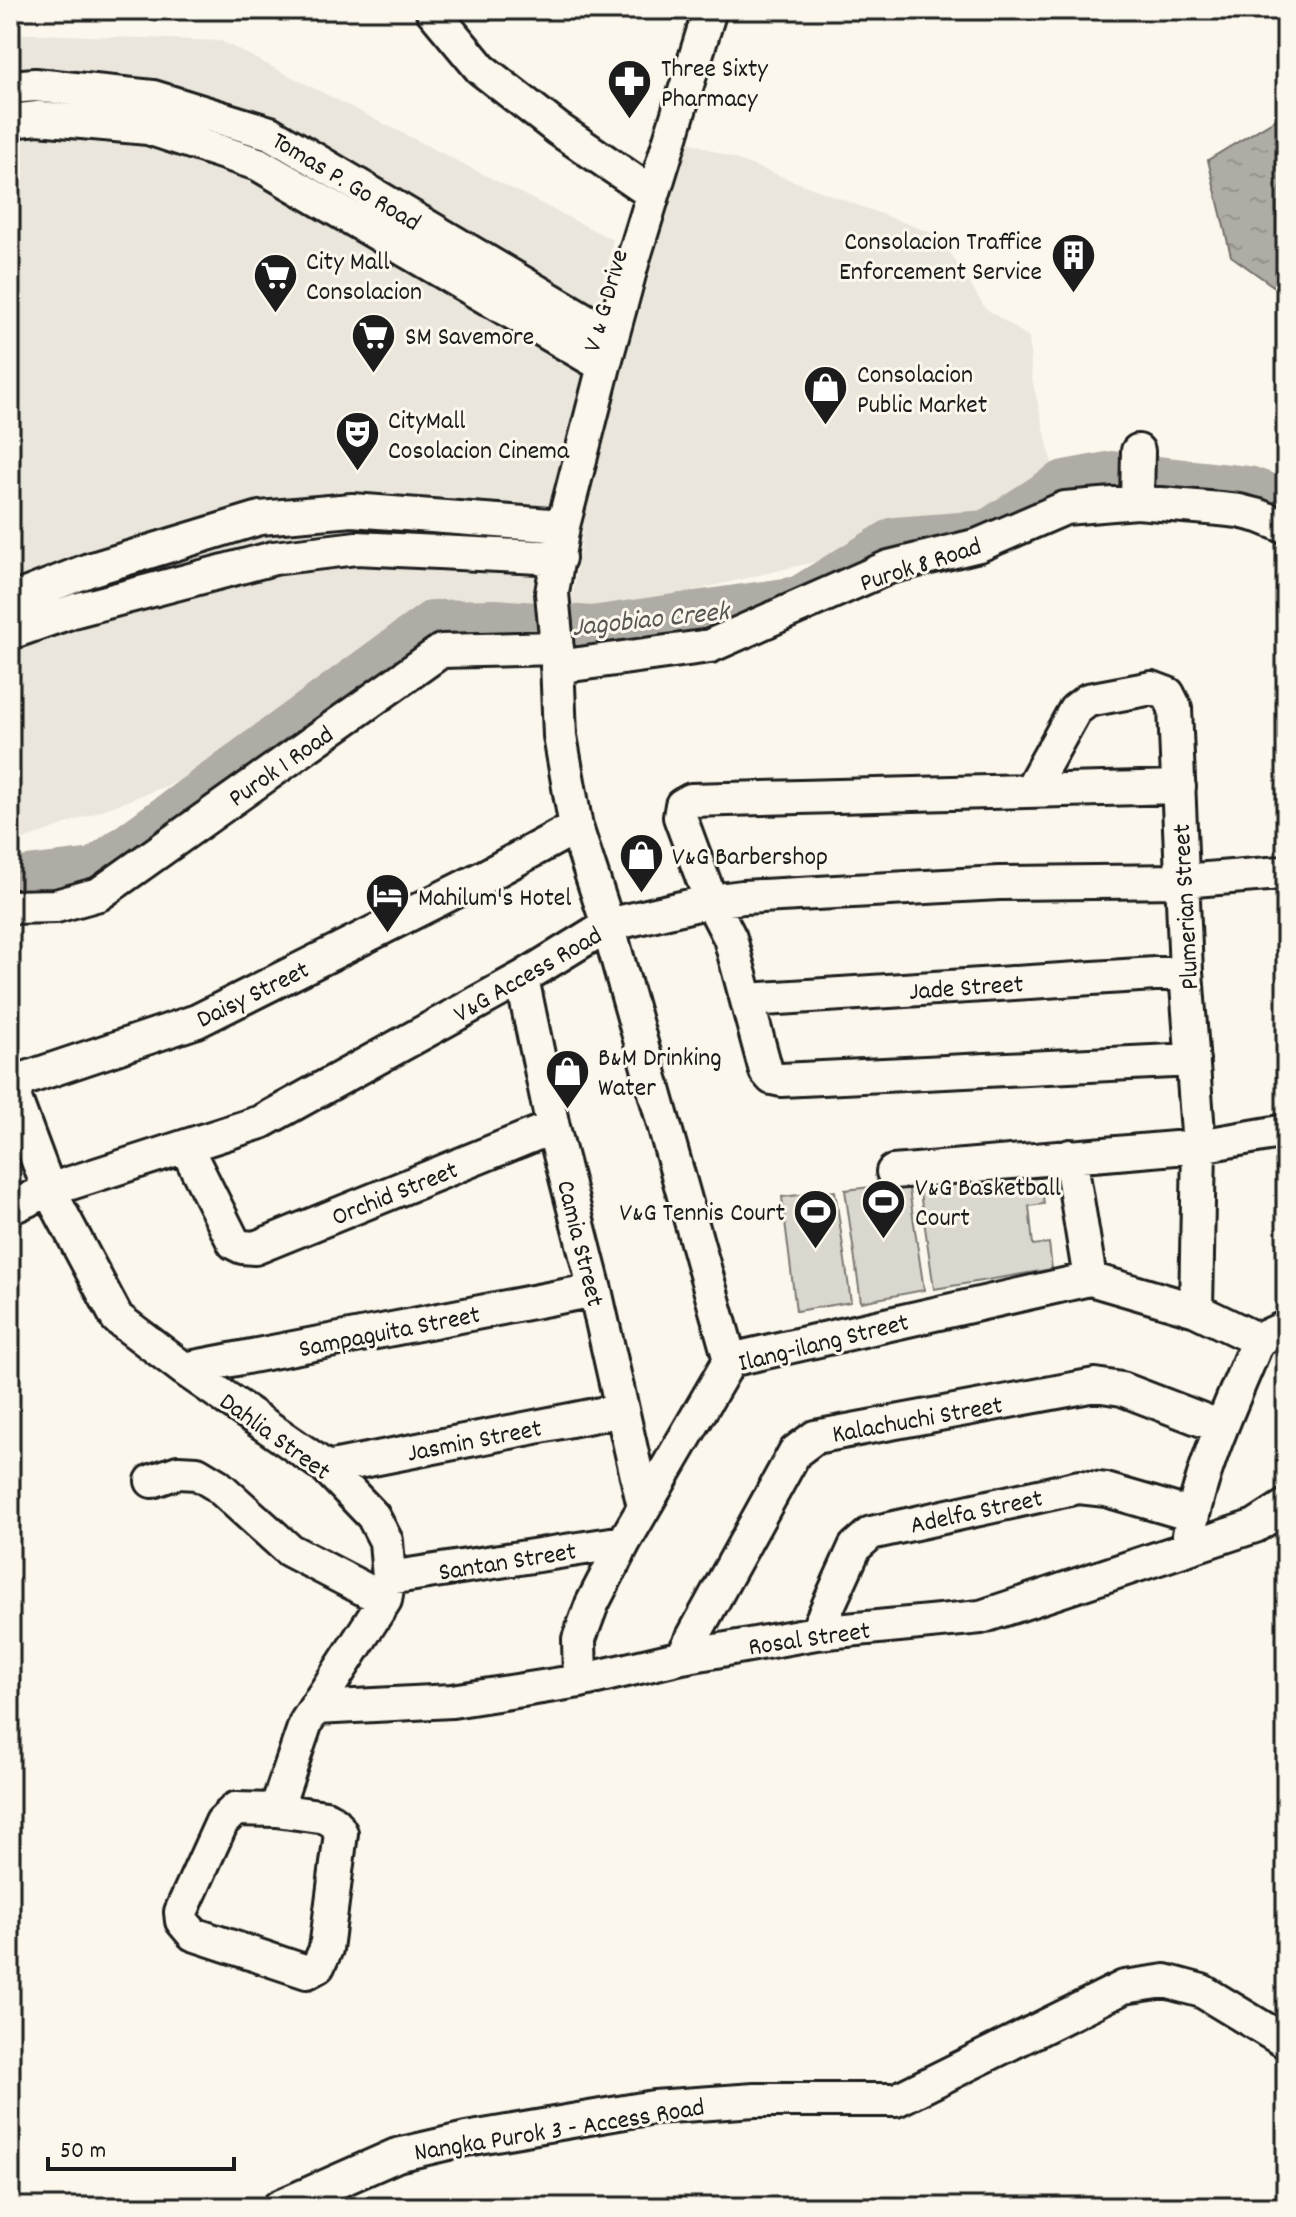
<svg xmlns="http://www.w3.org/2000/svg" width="1296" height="2217" viewBox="0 0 1296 2217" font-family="Dekko,sans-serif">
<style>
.built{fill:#eae6dc}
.park{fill:#dad7ce;stroke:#7b7a75;stroke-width:2}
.water{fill:url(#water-ripples);stroke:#74726e;stroke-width:2}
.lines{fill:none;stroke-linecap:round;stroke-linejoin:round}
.river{stroke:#afaca5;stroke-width:44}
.minor-casing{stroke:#1c1c1c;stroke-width:38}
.minor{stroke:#fbf7ec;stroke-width:32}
.labels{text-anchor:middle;stroke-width:6;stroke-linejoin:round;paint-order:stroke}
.poi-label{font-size:26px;fill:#1c1c1c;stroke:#fbf7ec;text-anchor:start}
.street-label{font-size:26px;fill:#1c1c1c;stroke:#fbf7ec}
.water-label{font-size:28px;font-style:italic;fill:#575653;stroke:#fbf7ec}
</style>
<defs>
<pattern id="water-ripples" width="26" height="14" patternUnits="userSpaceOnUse" patternTransform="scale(2)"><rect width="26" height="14" fill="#afaca5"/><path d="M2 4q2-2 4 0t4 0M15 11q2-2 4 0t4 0" fill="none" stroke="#96938d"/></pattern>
</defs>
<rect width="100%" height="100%" fill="#fbf7ec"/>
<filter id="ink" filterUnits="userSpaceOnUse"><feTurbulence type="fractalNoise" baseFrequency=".0125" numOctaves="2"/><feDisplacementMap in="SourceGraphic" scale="16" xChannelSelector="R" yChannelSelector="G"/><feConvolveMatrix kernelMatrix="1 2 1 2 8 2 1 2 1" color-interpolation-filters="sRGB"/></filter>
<g filter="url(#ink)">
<path class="built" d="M 10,33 L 221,41 L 613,240 L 533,602 L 425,600 L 198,774 L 10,845 Z
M 687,141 L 940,236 L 985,308 L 1029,337 L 1032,379 L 1055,475 L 954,529 L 569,620 L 589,492 Z"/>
<path class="park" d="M 1040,1174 L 1044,1204 L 1029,1206 L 1033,1245 L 1049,1243 L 1052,1269 L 934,1289 L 919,1186 Z
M 908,1183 L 924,1290 L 861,1302 L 845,1190 Z
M 835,1191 L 851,1302 L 796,1311 L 782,1197 Z"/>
<path class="water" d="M 1286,113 L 1286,295 L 1231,256 L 1208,160 Z"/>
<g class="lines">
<path class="river" d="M 10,880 L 94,870 L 433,622 L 495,621 L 592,628 L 799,598 L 895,539 L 987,532 L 1064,482 L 1112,473 L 1249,488 L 1286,502"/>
<defs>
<path id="minor" d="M 432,10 L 481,69 L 558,129 L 653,194
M 710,10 L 633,260 L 604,366 L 563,526 L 552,593 L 556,636 L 560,736 L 576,827 L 608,925 L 730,1360
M 10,87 L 35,85 L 153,97 L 270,133 L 612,336
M 10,121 L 38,118 L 148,128 L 258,164 L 604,366
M 1137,502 L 1138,451
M 10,601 L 89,570 L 260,518 L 352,510 L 563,526
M 10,633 L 76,610 L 274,558 L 357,548 L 559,558
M 557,667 L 710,646 L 889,567 L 979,545 L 1065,508 L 1137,502 L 1220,509 L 1239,511 L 1259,516 L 1286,527
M 1179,787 L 691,800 L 682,805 L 680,817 L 711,901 L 730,938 L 766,1071 L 772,1078 L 781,1080 L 1193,1060
M 1031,789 L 1075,710 L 1088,700 L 1152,688 L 1168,694 L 1175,708 L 1186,972 L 1199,1146 L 1196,1310
M 10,907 L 56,906 L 99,894 L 441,651 L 557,648
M 522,978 L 553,1127 L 595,1290 L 644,1507
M 747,1000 L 1186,972
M 186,1147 L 234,1243 L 242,1247 L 255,1248 L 553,1127
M 1070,1156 L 1090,1279
M 893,1172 L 1199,1146 L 1286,1131
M 10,1208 L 49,1190 L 261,1122 L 522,978 L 608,925 L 711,901 L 743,897 L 999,883 L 1182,881 L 1281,873 L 1286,871
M 184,1369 L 595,1290
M 327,1468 L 621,1410
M 152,1481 L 178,1472 L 197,1473 L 217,1485 L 289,1550 L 385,1600
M 1189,1535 C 1200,1469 1232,1402 1258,1340 L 1286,1327
M 389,1578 L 624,1542
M 816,1633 L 855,1547 L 871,1533 L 1079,1487 L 1106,1490 L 1192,1515
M 682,1657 L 795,1452 L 815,1437 L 1095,1385 L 1122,1389 L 1221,1427
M 580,1681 L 579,1639 L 592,1604 L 624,1542 L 730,1360 L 1090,1279 L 1196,1310 L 1258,1340
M 316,1708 L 452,1701 L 580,1681 L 682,1657 L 816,1633 L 981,1617 L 1255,1526 L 1286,1506
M 235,1809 L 276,1810 L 326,1817 L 335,1823 L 341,1833 L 326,1949 L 318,1966 L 307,1972 L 193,1934 L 182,1921 L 181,1912 L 222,1822 Z
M 276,1810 L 306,1722 L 385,1600 L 389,1578 L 386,1541 L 373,1516 L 327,1468 L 184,1369 L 117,1318 L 49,1190 L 15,1099 L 16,1087 L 24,1079 L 197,1021 L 484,877 L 576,827
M 279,2207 L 397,2155 L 466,2139 L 654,2107 L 755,2100 L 896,2100 L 1124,1987 L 1165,1981 L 1202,1991 L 1286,2042"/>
</defs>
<use href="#minor" class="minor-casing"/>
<use href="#minor" class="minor"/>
</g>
</g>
<defs>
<symbol id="pharmacy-pin" viewBox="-11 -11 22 30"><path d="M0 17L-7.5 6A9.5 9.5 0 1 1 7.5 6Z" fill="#1c1c1c" stroke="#fbf7ec"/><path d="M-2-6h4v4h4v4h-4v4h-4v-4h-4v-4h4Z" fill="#fff"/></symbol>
<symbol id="building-pin" viewBox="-11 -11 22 30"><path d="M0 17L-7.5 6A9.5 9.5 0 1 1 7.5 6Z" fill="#1c1c1c" stroke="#fbf7ec"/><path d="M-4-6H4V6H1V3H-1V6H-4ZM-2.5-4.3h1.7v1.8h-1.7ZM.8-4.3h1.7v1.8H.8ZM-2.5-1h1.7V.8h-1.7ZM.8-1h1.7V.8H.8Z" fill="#fff"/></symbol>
<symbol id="supermarket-pin" viewBox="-11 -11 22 30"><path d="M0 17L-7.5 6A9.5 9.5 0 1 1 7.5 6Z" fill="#1c1c1c" stroke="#fbf7ec"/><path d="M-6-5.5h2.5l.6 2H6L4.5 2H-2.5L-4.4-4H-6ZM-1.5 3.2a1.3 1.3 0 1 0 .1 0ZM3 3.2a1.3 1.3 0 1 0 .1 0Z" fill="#fff"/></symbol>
<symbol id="shop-pin" viewBox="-11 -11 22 30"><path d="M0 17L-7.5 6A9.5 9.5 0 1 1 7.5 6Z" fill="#1c1c1c" stroke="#fbf7ec"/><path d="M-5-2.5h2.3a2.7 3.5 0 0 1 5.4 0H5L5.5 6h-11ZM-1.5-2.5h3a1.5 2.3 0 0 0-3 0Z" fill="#fff"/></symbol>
<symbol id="theatre-pin" viewBox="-11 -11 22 30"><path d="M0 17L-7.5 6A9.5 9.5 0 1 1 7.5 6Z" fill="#1c1c1c" stroke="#fbf7ec"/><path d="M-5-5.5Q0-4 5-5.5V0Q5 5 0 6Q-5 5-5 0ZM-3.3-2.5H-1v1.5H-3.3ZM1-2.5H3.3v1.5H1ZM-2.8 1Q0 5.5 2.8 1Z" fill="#fff"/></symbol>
<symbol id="hotel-pin" viewBox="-11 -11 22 30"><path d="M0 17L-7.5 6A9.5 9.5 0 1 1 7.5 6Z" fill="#1c1c1c" stroke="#fbf7ec"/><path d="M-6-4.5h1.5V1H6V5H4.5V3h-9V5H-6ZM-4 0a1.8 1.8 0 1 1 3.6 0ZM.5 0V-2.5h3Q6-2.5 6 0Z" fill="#fff"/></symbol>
<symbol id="stadium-pin" viewBox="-11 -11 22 30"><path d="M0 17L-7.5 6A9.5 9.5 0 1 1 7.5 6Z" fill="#1c1c1c" stroke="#fbf7ec"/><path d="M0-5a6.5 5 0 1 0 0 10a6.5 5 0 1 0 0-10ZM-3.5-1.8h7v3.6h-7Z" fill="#fff"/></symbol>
</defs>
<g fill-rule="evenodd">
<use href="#pharmacy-pin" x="604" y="56" width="51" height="69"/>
<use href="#building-pin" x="1048" y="230" width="51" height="69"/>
<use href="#supermarket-pin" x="250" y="250" width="51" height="69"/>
<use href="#supermarket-pin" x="348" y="310" width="51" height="69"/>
<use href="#shop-pin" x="800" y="362" width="51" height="69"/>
<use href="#theatre-pin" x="332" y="408" width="51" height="69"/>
<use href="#shop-pin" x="616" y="830" width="51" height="69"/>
<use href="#hotel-pin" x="362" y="870" width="51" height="69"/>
<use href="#shop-pin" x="542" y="1046" width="51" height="69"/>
<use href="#stadium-pin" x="858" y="1176" width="51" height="69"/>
<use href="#stadium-pin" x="790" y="1186" width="51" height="69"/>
</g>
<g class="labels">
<g class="poi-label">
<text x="661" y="76">Three Sixty<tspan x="661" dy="30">Pharmacy</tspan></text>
<text x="1042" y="249" text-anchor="end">Consolacion Traffice<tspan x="1042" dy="30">Enforcement Service</tspan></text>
<text x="306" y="269">City Mall<tspan x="306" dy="30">Consolacion</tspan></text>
<text x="405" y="344">SM Savemore</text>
<text x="857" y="382">Consolacion<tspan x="857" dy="30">Public Market</tspan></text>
<text x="388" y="428">CityMall<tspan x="388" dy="30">Cosolacion Cinema</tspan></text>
<text x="672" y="864">V&amp;G Barbershop</text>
<text x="418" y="905">Mahilum's Hotel</text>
<text x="598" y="1065">B&amp;M Drinking<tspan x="598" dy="30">Water</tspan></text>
<text x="915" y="1195">V&amp;G Basketball<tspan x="915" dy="30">Court</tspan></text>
<text x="785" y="1220" text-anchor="end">V&amp;G Tennis Court</text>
</g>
<g class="street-label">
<text transform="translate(347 180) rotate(31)" y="9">Tomas P. Go Road</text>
<text transform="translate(604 300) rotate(-74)" y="9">V &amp; G Drive</text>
<text transform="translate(920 563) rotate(-18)" y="9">Purok 8 Road</text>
<text transform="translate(280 765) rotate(-35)" y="9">Purok 1 Road</text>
<text transform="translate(1184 907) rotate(-93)" y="9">Plumerian Street</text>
<text transform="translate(527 973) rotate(-30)" y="9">V&amp;G Access Road</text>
<text transform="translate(966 986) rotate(-4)" y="9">Jade Street</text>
<text transform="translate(252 993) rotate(-26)" y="9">Daisy Street</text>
<text transform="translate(394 1192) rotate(-22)" y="9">Orchid Street</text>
<text transform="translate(582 1243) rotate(76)" y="9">Camia Street</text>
<text transform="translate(389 1330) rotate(-11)" y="9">Sampaguita Street</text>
<text transform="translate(823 1341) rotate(-14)" y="9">Ilang-ilang Street</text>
<text transform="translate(917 1418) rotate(-10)" y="9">Kalachuchi Street</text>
<text transform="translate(276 1435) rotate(36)" y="9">Dahlia Street</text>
<text transform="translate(474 1439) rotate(-11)" y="9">Jasmin Street</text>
<text transform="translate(976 1510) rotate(-12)" y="9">Adelfa Street</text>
<text transform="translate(507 1560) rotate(-9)" y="9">Santan Street</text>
<text transform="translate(809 1637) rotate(-8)" y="9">Rosal Street</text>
<text transform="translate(559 2128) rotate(-9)" y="9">Nangka Purok 3 - Access Road</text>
</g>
<g class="water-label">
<text transform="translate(650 617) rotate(-6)" y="10">Jagobiao Creek</text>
</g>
</g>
<rect width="1296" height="2217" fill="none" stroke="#fbf7ec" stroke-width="40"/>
<rect x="20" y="20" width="1256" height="2177" fill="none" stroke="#1c1c1c" stroke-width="3" filter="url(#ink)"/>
<path d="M48 2157v12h186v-12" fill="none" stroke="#1c1c1c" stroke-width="4"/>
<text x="60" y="2157" font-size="24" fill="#1c1c1c" stroke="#fbf7ec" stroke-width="6" paint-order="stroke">50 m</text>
</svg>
